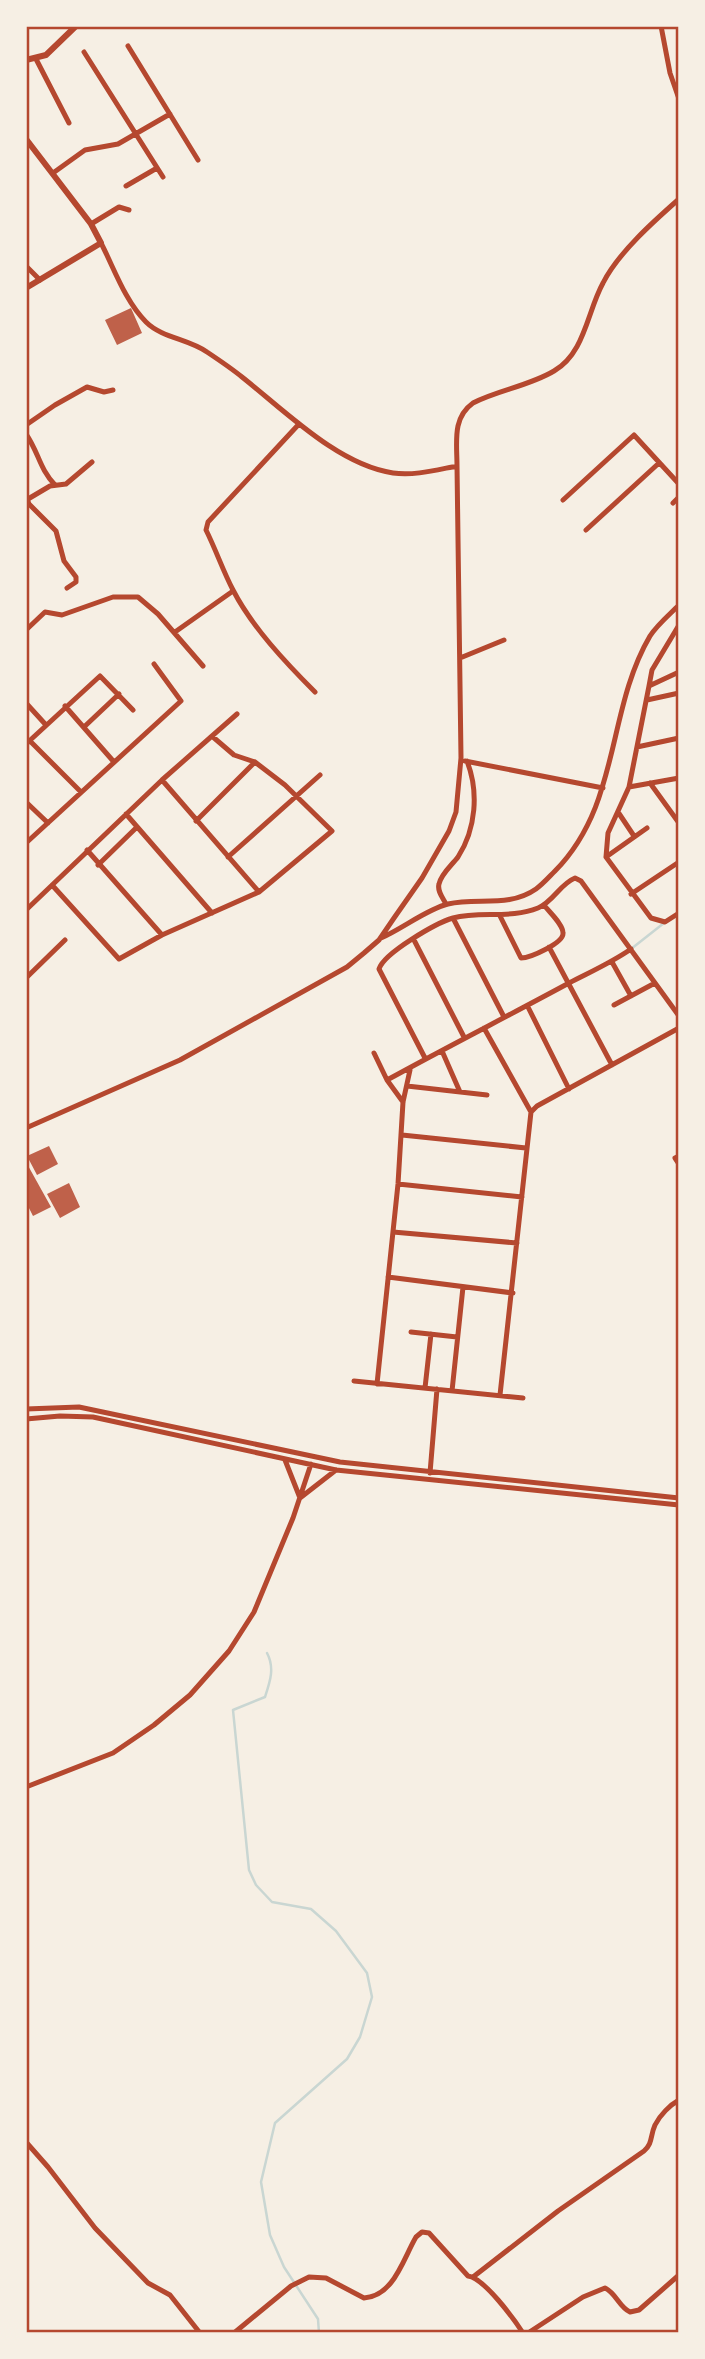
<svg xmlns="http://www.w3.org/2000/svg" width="705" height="2359" viewBox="0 0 705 2359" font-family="Roboto,sans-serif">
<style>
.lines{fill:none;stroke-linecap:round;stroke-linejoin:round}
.stream{stroke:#c9d6d2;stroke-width:2.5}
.building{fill:#bf614a}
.minor{stroke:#b5482f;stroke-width:5}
.tertiary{stroke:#b5482f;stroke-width:6}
.neatline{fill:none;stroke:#b5482f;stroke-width:2.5}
</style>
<rect width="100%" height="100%" fill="#f6efe4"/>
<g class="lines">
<path class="stream" d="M 631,949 L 664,923
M 267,1653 C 275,1668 270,1682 265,1697 L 233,1710 L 249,1870 L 256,1885 L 272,1902 L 311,1909 L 336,1931 L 367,1973 L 372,1997 L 360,2037 L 347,2059 L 275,2123 L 261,2182 L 270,2235 L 284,2267 L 318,2319 L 319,2333"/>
</g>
<path class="building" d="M 131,308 L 142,333 L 117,345 L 105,320 Z
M 49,1146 L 58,1164 L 37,1175 L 27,1156 Z
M 26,1162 L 51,1207 L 33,1216 L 26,1202 Z
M 69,1183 L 80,1207 L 60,1218 L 47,1194 Z"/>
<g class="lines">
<path class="minor" d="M 661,26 L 670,73 L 679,99
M 128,46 L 198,160
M 84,52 L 163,177
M 36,59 L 69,123
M 53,173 L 85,150 L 118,144 L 170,114
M 126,186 L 157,168
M 91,224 L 119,207 L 129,210
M 101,243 C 114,268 125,301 146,322 C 162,338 189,339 207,352 C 219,360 231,368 242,377 C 284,410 338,465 393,473 C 414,476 436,470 457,466
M 26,266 L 40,280
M 299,424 L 208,522 L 206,530 C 216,550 223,571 233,590 C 252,627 286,663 315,692
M 26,425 L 55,405 L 87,387 L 104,392 L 113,390
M 26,434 C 39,453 39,468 55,485
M 28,499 L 50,486 L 66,484 L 92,462
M 563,500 L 634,435 L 679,484
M 28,503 L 56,531 L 64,561 L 76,577 L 76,582 L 67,588
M 673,503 L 679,497
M 586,530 L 659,463
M 26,630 L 45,612 L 62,615 L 113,597 L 138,597 L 158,614 L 203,666
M 175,632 L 233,591
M 460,658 L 504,640
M 679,672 L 649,686 L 629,787 L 608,833 L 606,857 L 651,918 L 665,922 L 679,913
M 649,686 L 652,670 L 679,625
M 647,700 L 679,693
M 26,703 L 46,725
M 65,706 L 114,762
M 84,727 L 119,694
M 30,741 L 81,792
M 26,744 L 100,676 L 133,710
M 637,747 L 679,738
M 465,761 L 603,788
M 162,780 L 259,892
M 650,783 L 679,823
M 629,787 L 679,778
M 26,802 L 48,823
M 618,812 L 634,836
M 126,814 L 212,913
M 196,821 L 255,762
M 26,843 L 181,701 L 154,664
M 87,850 L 162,935
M 228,857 L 320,775
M 606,857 L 647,828
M 98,865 L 137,827
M 52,885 L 119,959 L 162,935 L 259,892 L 332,831 L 285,785 L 255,762 L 234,755 L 213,737
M 631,894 L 679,862
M 446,904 C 443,898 437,891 439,884 C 441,874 452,865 458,857 C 476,829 479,792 467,761
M 26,910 L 162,780 L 237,714
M 500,916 L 521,958 C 530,958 564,943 563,933 C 563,924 549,912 544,905
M 453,918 L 504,1017
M 381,938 C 402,929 427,909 448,904 C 477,897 509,908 536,889 C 543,884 549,877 555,871 C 621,804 606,711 650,636 C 657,625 669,615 679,605
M 414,940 L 464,1037
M 549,947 L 612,1065
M 612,962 L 631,996
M 26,978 L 65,940
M 614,1005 L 655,983
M 528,1007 L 569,1089
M 484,1028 L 531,1112
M 442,1051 L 460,1092
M 374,1053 L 387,1080
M 425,1058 L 379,969 C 384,953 436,923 453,918 C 480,911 511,919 538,908 C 553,902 560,884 575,878 L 581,881 L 679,1016
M 407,1086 L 487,1095
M 403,1102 L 387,1080 C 447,1047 508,1016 569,983 C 590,972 611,963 631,949
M 26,1128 L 180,1060 L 347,967 L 364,953 L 379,940 L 394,918 L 422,878 L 449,831 L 456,812 L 461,758 L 457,466 C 457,442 452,418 473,403 C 498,390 529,386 554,371 C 585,353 587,312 603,283 C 618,253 654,221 679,199
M 402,1135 L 526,1148
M 679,1156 L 675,1158 L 679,1164
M 398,1184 L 522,1197
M 393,1232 L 517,1243
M 388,1277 L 513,1293
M 411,1332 L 457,1337
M 354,1381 L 523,1398
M 377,1384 L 398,1184 L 403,1102 L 410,1070
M 425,1388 L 431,1334
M 452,1391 L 463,1287
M 500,1395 L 531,1112 L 537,1106 L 679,1028
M 26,1409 L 79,1407 L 340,1462 L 679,1498
M 26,1419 L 60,1416 L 93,1417 L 336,1470 L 679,1505
M 285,1460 L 300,1498 L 336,1470
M 430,1473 L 437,1389
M 26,1787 L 113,1753 L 154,1725 L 190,1695 L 229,1651 L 254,1612 L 293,1518 L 311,1464
M 26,2142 L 48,2167 L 95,2228 L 148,2283 L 170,2295 L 200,2333
M 473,2277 L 558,2211 L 644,2151 C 653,2143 650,2136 655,2125 C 660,2115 670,2105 679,2100
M 234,2333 L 291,2286 L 309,2277 L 326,2278 L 364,2298 C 394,2296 403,2259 416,2237 L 422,2232 L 429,2233 L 468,2276 C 484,2278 514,2319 523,2333
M 528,2333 L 583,2297 L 605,2288 C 616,2293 619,2307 630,2312 L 639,2310 L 679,2275"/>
<path class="tertiary" d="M 26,60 L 46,55 L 76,26
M 26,139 L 91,224 L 101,243 L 26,288
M 26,496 L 28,503 L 26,506"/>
</g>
<rect width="705" height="2359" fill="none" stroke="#f6efe4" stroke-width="56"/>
<rect x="28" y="28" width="649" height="2303" class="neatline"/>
</svg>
